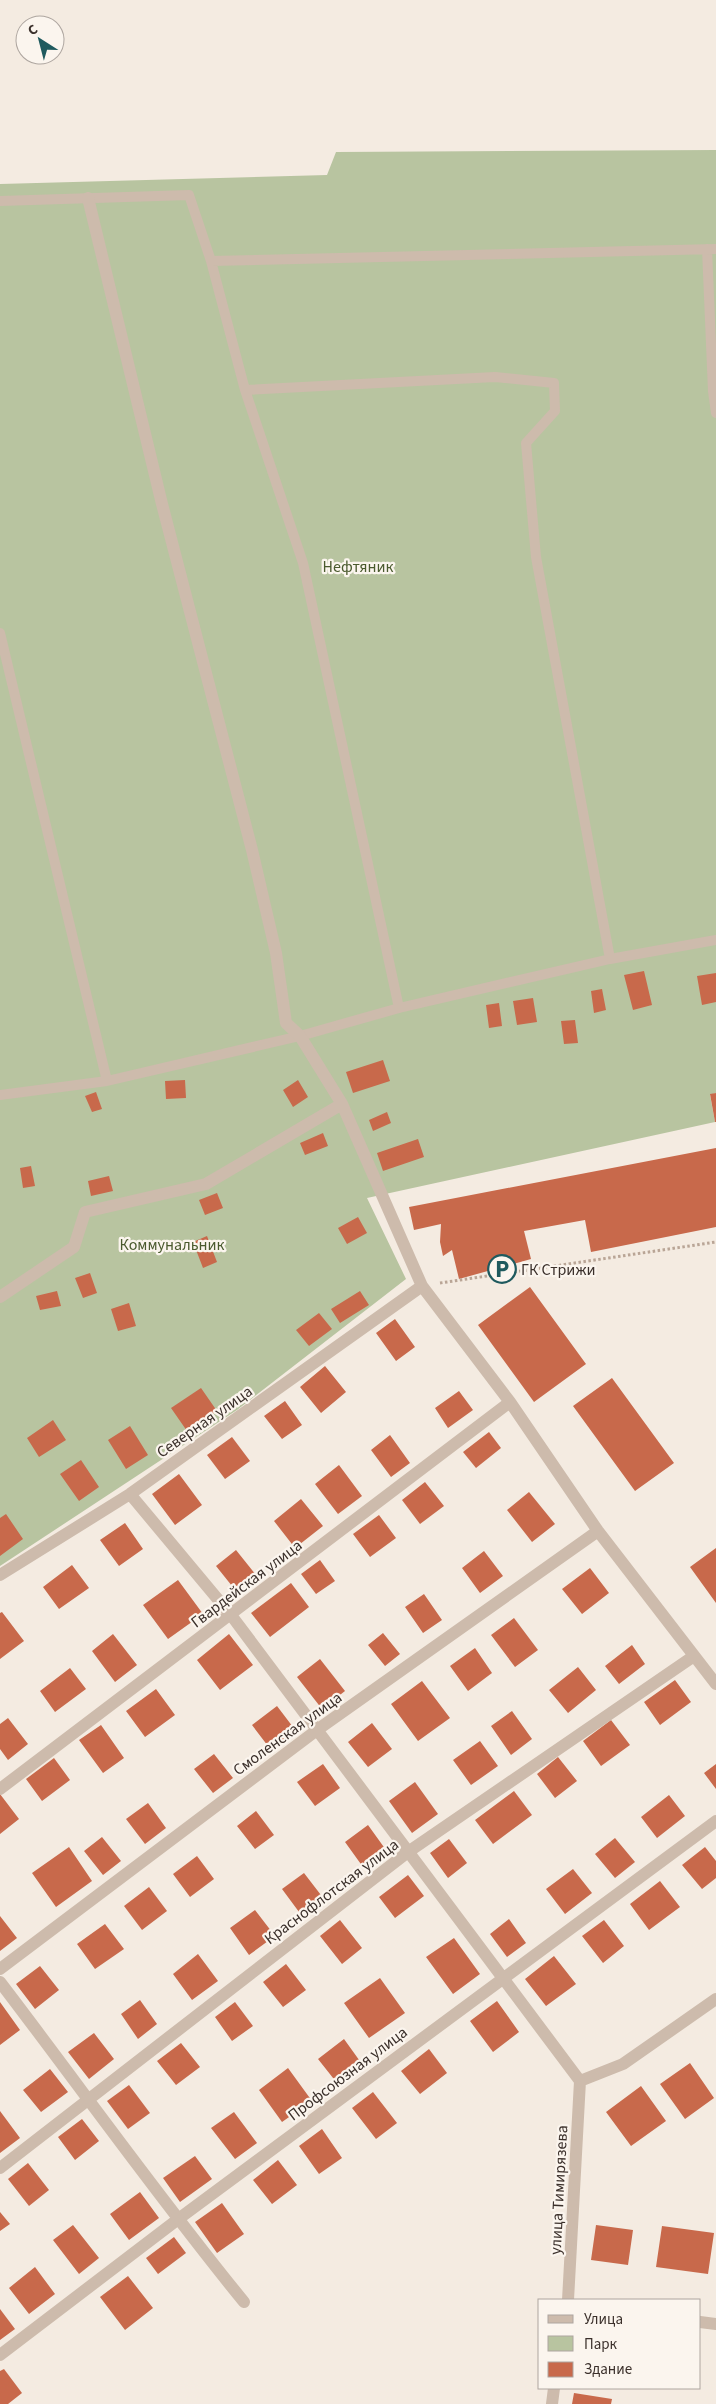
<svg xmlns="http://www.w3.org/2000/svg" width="716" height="2404" viewBox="0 0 716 2404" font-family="'Source Sans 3',sans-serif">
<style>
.green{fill:#b8c4a0}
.building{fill:#c8694b}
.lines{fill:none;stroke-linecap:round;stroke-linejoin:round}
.path{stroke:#b9a596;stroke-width:3;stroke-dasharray:2.5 2.5;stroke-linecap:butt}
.service{stroke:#cdbbac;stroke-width:10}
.minor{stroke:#cdbbac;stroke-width:12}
.labels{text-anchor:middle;stroke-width:4.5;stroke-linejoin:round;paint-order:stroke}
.park-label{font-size:16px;fill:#4a5a2e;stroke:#fbf5ee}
.poi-label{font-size:16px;fill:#3b302b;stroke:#fbf5ee;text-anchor:start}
.street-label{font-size:16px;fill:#3b302b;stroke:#fbf5ee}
</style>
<rect width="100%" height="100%" fill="#f4ebe1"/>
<path class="green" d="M 716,150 L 716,1093 L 710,1095 L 715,1122 L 367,1198 L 406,1279 L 237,1410 L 0,1566 L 0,184 L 327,175 L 336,152 Z"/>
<path class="building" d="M 644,971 L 652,1005 L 633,1010 L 624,975 Z
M 716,973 L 716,1002 L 702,1005 L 697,976 Z
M 602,989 L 606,1010 L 594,1013 L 591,991 Z
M 533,998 L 537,1022 L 517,1025 L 513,1001 Z
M 499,1003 L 502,1026 L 489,1028 L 486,1005 Z
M 575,1020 L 578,1043 L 564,1044 L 561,1021 Z
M 383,1060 L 390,1081 L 353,1093 L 346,1072 Z
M 185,1080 L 186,1098 L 166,1099 L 165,1081 Z
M 298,1080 L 308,1097 L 293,1107 L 283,1090 Z
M 96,1092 L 102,1109 L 92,1112 L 85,1096 Z
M 716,1093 L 716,1122 L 715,1122 L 710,1094 Z
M 387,1112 L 391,1123 L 373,1131 L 369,1120 Z
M 323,1133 L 328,1146 L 305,1155 L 300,1143 Z
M 418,1139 L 424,1157 L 383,1171 L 377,1153 Z
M 716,1148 L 716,1227 L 591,1252 L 585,1220 L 524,1231 L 531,1259 L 459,1279 L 452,1250 L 443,1256 L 440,1242 L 441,1224 L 414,1230 L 409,1207 Z
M 31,1166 L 35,1186 L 23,1188 L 20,1168 Z
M 109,1176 L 113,1191 L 91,1196 L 88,1181 Z
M 217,1193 L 223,1208 L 205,1215 L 199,1200 Z
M 358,1217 L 367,1233 L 347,1244 L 338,1228 Z
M 207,1236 L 217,1262 L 203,1268 L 193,1242 Z
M 90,1273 L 97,1293 L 83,1298 L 75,1278 Z
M 530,1287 L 586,1364 L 534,1402 L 478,1325 Z
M 57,1291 L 61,1306 L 40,1310 L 36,1296 Z
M 360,1291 L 369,1305 L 340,1323 L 331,1309 Z
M 129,1303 L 136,1326 L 118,1331 L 111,1309 Z
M 319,1313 L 332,1329 L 309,1346 L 296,1330 Z
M 395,1319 L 415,1347 L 396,1361 L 376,1333 Z
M 325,1366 L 346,1392 L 321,1413 L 300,1387 Z
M 612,1378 L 674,1463 L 635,1491 L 573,1406 Z
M 201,1388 L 217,1411 L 187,1431 L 171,1408 Z
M 459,1391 L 473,1410 L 448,1428 L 435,1408 Z
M 285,1401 L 302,1425 L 282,1439 L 264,1416 Z
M 53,1420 L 66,1440 L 39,1457 L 27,1438 Z
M 130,1426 L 148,1455 L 126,1469 L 108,1440 Z
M 489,1432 L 501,1448 L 476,1468 L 463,1452 Z
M 390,1435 L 410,1463 L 391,1477 L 371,1450 Z
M 232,1437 L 250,1461 L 225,1479 L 207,1455 Z
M 81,1460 L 99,1487 L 79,1501 L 60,1474 Z
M 339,1465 L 362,1496 L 338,1514 L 315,1484 Z
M 179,1474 L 202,1505 L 175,1525 L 152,1494 Z
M 425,1482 L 444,1506 L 420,1524 L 402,1500 Z
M 529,1492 L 555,1524 L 532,1542 L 507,1510 Z
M 301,1499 L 323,1526 L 295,1548 L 274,1521 Z
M 6,1514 L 23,1539 L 0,1556 L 0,1518 Z
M 379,1515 L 396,1538 L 370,1557 L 353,1534 Z
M 125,1523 L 143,1549 L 119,1566 L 100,1540 Z
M 716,1548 L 716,1603 L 690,1567 Z
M 236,1550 L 256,1575 L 236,1591 L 216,1566 Z
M 484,1551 L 503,1576 L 480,1593 L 462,1568 Z
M 320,1560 L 335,1581 L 316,1594 L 301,1574 Z
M 72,1565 L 89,1588 L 59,1609 L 43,1587 Z
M 590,1568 L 609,1593 L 582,1614 L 562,1589 Z
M 178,1580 L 203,1614 L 168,1639 L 143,1605 Z
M 291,1583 L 309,1607 L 270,1637 L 251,1613 Z
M 424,1594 L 442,1620 L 423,1633 L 405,1607 Z
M 2,1612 L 24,1641 L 0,1659 L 0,1613 Z
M 514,1618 L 538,1650 L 515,1667 L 491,1635 Z
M 383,1633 L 400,1654 L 385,1666 L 368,1645 Z
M 113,1634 L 137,1665 L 115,1682 L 92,1651 Z
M 229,1634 L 253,1665 L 220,1690 L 197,1660 Z
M 632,1645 L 645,1664 L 619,1684 L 605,1666 Z
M 475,1648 L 492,1673 L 468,1691 L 450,1666 Z
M 320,1659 L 345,1691 L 322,1709 L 297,1677 Z
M 578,1667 L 596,1690 L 568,1713 L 549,1690 Z
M 70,1668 L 86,1689 L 55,1712 L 40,1691 Z
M 675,1680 L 691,1702 L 660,1725 L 644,1702 Z
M 422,1681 L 450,1718 L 418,1741 L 391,1704 Z
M 156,1689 L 175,1715 L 145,1737 L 126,1711 Z
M 277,1706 L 296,1731 L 271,1750 L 252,1725 Z
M 512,1711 L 532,1739 L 511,1755 L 491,1726 Z
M 8,1718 L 28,1744 L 8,1760 L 0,1749 L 0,1724 Z
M 611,1720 L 630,1745 L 601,1766 L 583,1741 Z
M 372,1723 L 392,1749 L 368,1767 L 348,1742 Z
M 101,1725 L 124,1758 L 103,1773 L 79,1740 Z
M 480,1741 L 498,1766 L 471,1785 L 453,1760 Z
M 214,1754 L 233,1778 L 213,1793 L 194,1769 Z
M 558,1757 L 577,1781 L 555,1798 L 537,1774 Z
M 54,1758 L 70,1780 L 42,1801 L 26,1779 Z
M 323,1764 L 340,1788 L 315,1806 L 297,1782 Z
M 716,1764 L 716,1789 L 704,1773 Z
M 415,1782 L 438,1814 L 412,1833 L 389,1801 Z
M 514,1791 L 532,1815 L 493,1844 L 475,1820 Z
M 0,1794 L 19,1819 L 0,1834 Z
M 669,1795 L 685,1816 L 657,1838 L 641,1817 Z
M 148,1803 L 166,1828 L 145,1844 L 126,1819 Z
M 256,1811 L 274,1835 L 255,1849 L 237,1826 Z
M 368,1825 L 386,1850 L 363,1867 L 345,1842 Z
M 102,1837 L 121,1861 L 103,1875 L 84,1851 Z
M 615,1838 L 635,1862 L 615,1878 L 595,1854 Z
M 449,1839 L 467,1863 L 448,1878 L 430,1853 Z
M 69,1847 L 92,1881 L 56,1907 L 32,1873 Z
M 705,1847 L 716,1861 L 716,1878 L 702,1889 L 682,1865 Z
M 197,1856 L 214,1879 L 190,1897 L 173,1874 Z
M 573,1869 L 592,1893 L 565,1914 L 546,1889 Z
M 304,1873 L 324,1899 L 302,1916 L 282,1889 Z
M 408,1875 L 424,1896 L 395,1918 L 379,1897 Z
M 660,1881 L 680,1907 L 649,1930 L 630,1904 Z
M 149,1887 L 167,1911 L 142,1930 L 124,1906 Z
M 255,1910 L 275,1936 L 249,1955 L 230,1928 Z
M 0,1916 L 17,1938 L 0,1951 Z
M 509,1919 L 526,1943 L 507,1957 L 490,1934 Z
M 340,1920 L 362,1948 L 342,1964 L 320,1936 Z
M 604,1920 L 624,1946 L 603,1963 L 582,1936 Z
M 105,1924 L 124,1949 L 95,1969 L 77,1944 Z
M 454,1938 L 480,1974 L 453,1994 L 426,1957 Z
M 198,1954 L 218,1981 L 192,2000 L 173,1974 Z
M 554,1956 L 576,1984 L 546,2006 L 525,1979 Z
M 286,1964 L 306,1990 L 283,2007 L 263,1982 Z
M 40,1966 L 59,1990 L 35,2009 L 16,1984 Z
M 380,1978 L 405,2013 L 369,2038 L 344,2003 Z
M 140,2000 L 157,2024 L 138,2039 L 121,2014 Z
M 497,2001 L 519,2032 L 493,2052 L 470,2021 Z
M 0,2002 L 20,2030 L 0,2045 Z
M 235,2002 L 253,2026 L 232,2041 L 215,2017 Z
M 94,2033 L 114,2059 L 89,2079 L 68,2052 Z
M 344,2039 L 362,2064 L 337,2083 L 318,2059 Z
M 181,2043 L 200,2067 L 176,2085 L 157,2061 Z
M 429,2049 L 447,2073 L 420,2094 L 401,2071 Z
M 690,2063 L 714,2098 L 685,2119 L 660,2084 Z
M 288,2068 L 312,2101 L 282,2122 L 259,2090 Z
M 50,2069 L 68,2092 L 41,2112 L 23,2090 Z
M 129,2085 L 150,2113 L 128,2129 L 107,2101 Z
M 641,2086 L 666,2121 L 631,2146 L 606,2112 Z
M 373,2092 L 397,2123 L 376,2139 L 352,2108 Z
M 0,2111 L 20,2138 L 0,2153 Z
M 234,2112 L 257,2143 L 235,2159 L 211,2128 Z
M 82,2119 L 99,2141 L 75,2160 L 58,2137 Z
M 322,2129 L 342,2158 L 319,2174 L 299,2146 Z
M 195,2156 L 212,2179 L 180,2202 L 163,2178 Z
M 278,2160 L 297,2185 L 272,2204 L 253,2180 Z
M 28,2163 L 49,2190 L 29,2206 L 8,2179 Z
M 140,2192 L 159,2218 L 129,2240 L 110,2214 Z
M 222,2203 L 244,2234 L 217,2253 L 195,2222 Z
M 0,2212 L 10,2224 L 0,2231 Z
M 73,2225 L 99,2258 L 79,2274 L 53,2240 Z
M 596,2225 L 633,2230 L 628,2265 L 591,2260 Z
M 662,2226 L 714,2233 L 708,2274 L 656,2267 Z
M 174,2237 L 186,2253 L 158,2274 L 146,2258 Z
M 35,2267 L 55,2294 L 29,2314 L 9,2288 Z
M 128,2276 L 153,2308 L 125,2330 L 100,2297 Z
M 0,2309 L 15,2329 L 0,2340 Z
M 4,2369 L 22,2393 L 8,2404 L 0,2404 L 0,2371 Z
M 574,2393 L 612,2399 L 611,2404 L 572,2404 Z"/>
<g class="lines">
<path class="path" d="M 440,1283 L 716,1242"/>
<path class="service" d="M 0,201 L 189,195 L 211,261 L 245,390 L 303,563 L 399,1008
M 707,249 L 713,391 L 716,413
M 211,261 L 716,249
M 245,390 L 495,377 L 554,383 L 555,411 L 526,443 L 536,557 L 610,959
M 0,633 L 107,1081
M 0,1095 L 107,1081 L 300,1036 L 399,1008 L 610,959 L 716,940"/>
<path class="minor" d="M 88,198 L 162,504 L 252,850 L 276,953 L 286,1023 L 300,1036 L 342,1104 L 422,1286 L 510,1402 L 598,1531 L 716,1684
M 0,1297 L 74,1247 L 85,1212 L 206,1184 L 342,1104
M 130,1494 L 231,1615 L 580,2081
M 0,1575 L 130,1494 L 422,1286
M 0,1789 L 510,1402
M 0,1969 L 317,1730 L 598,1531
M 0,1982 C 81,2088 159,2198 244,2302
M 580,2081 L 623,2064 L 716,1999
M 0,2168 L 408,1852 L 694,1656
M 568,2300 L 580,2081
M 700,2322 L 716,2324
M 0,2355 L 177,2220 L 716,1821
M 552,2404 L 554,2388"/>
</g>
<defs>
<symbol id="parking-ring" viewBox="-11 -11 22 22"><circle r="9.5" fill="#fbf5ee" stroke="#1f5a5e" stroke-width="1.5"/><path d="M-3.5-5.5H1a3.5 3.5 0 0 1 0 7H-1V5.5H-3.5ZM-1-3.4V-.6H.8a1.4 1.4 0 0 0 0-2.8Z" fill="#1f5a5e"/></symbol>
</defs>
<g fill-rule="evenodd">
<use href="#parking-ring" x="486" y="1253" width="32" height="32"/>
</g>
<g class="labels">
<g class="park-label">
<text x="358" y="572">Нефтяник</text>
<text x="172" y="1250">Коммунальник</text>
</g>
<g class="poi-label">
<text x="521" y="1275">ГК Стрижи</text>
</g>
<g class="street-label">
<text transform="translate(204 1421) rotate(-35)" y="6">Северная улица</text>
<text transform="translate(246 1583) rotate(-37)" y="6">Гвардейская улица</text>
<text transform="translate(287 1733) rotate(-36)" y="6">Смоленская улица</text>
<text transform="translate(331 1891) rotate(-37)" y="6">Краснофлотская улица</text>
<text transform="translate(347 2073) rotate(-37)" y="6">Профсоюзная улица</text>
<text transform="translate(558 2190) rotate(-87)" y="6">улица Тимирязева</text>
</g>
</g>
<rect x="538" y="2299" width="162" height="90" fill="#fbf5ee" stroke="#aea6a0"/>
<rect x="548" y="2315" width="25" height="8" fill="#cdbbac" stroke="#aea6a0"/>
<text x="584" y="2324" font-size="15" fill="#3b302b">Улица</text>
<rect x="548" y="2336" width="25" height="15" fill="#b8c4a0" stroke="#aea6a0"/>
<text x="584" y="2349" font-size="15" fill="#3b302b">Парк</text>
<rect x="548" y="2362" width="25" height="15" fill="#c8694b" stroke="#aea6a0"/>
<text x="584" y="2374" font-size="15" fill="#3b302b">Здание</text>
<g transform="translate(40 40) rotate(324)"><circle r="24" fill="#fbf5ee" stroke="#aea6a0"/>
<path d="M0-4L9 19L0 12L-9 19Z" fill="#1f5a5e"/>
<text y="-8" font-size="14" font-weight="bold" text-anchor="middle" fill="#3b302b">С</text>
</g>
</svg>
